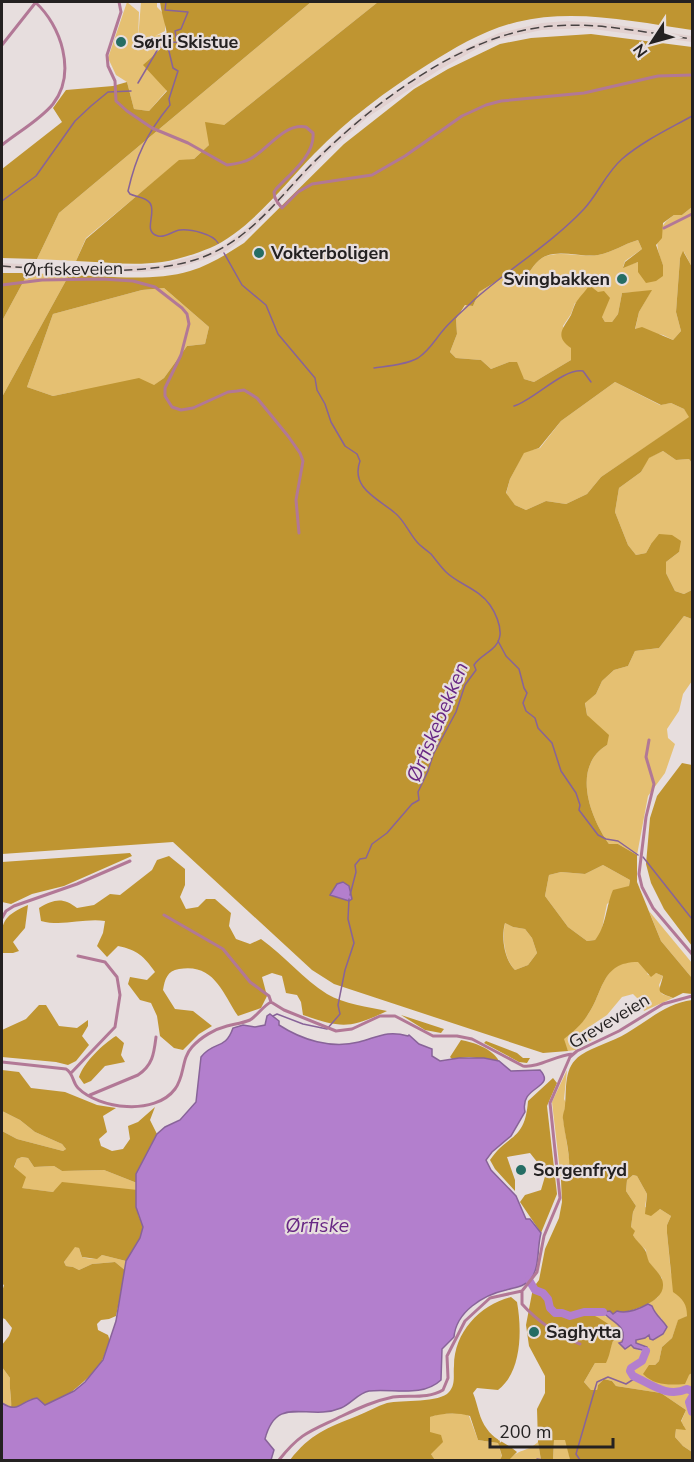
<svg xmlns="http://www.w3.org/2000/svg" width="694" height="1462" viewBox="0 0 694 1462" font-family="'Nunito Sans',sans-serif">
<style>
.built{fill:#e2d1d0}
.green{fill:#e5c072}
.forest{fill:#bf9531;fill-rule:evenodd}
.water{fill:#b37fcd;stroke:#886399;stroke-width:1.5}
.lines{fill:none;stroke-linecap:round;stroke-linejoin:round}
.stream{stroke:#886399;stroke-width:1.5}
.river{stroke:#b37fcd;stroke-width:8}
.minor{stroke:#b27896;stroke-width:3}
.rail{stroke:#484343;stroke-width:1.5;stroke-dasharray:9 4.5;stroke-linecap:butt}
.minor-bridge{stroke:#b27896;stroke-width:3}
.poi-dot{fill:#256d64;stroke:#e7dede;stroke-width:2}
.labels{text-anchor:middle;stroke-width:4.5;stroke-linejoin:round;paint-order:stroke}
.poi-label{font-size:18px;font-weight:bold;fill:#242121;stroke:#e7dede;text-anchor:start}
.street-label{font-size:18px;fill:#242121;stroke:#e7dede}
.water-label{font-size:20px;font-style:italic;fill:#682784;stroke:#e7dede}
</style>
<rect width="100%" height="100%" fill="#e7dede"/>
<path class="built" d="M 567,21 L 604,23 L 692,36 L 692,42 L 585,28 L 542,30 L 500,39 L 480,47 L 439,70 L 368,117 L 326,154 L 251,232 L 228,250 L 212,257 L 178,268 L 141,272 L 77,272 L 2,268 L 2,263 L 77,267 L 161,265 L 209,252 L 224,245 L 247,228 L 323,150 L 365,113 L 410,81 L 458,52 L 499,33 L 542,23 Z"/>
<path class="green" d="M 127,2 L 139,12 L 138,40 L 141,2 L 157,2 L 157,7 L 166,16 L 165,31 L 155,36 L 168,32 L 168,38 L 161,49 L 167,90 L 149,111 L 134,109 L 127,82 L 116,75 L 108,58 Z
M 311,2 L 378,2 L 224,125 L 209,145 L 194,159 L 179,161 L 86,238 L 76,261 L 37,259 L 59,213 Z
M 692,207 L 692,267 L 684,252 L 680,258 L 676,312 L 681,331 L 673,340 L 663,335 L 635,330 L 639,312 L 651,291 L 622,293 L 618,314 L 612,322 L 605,322 L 602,317 L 575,303 L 571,314 L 563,326 L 571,348 L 571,360 L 534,382 L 524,379 L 509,362 L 491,369 L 481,360 L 456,358 L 450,352 L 457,334 L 456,319 L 466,305 L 473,306 L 479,292 L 512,272 L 521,284 C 527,276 534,263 542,258 C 557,249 582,258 598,255 C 613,252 624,244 638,240 L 642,249 L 625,261 L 623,267 L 638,262 L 663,265 C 654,244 654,229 674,215 L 682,215 Z
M 28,273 L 69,275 L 2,397 L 2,321 Z
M 164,288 L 209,327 L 205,344 L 187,346 L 164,378 L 153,386 L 77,391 L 53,396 L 27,387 L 53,314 L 142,290 Z
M 615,382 L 660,405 L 671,403 L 684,409 L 690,417 L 601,477 L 587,494 L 566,504 L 546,501 L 526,510 L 515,505 L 506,494 L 510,479 L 524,452 L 540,448 L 561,421 Z
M 663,451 L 676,460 L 689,459 L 692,463 L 692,590 L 684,594 L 675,591 L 666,573 L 666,562 L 679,552 L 651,544 L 646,553 L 636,555 L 628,545 L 615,512 L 619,488 L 641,472 L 648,458 Z
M 684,616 L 692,619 L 692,681 L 683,694 L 679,711 L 667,729 L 668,738 L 675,744 L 665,773 L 648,796 L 637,855 L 618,844 L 609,844 C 590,817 571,767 607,745 L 587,715 L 585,702 L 596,694 L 602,681 L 614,670 L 628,666 L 635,651 L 659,648 Z
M 603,865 L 630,880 L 629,886 L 607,904 L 601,933 L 595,940 L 587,941 L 568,927 L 545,896 L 549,875 L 561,872 L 585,874 Z
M 649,911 L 692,963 L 692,978 L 661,941 Z
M 505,923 L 513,927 L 525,929 L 532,938 L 537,953 L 528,965 L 515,970 C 504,959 502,937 505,923 Z
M 638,961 L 646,969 L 648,975 L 656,973 L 663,976 L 659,985 L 662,994 L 673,998 L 644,1011 L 641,1002 L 633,994 L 622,997 L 607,1015 L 580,1033 L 581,1036 L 593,1035 L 595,1038 L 575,1050 L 568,1051 L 563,1039 C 572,1033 581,1024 587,1016 C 604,993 600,962 638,961 Z
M 567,1070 L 564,1099 L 566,1103 L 563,1118 L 570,1164 L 569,1174 L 561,1180 L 552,1102 Z
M 2,1111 L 20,1120 L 35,1132 L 62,1144 L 66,1149 L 63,1151 L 17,1139 L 2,1131 Z
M 22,1157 L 28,1158 L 34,1167 L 54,1166 L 62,1171 L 104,1170 L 137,1183 L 138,1190 L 57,1189 L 53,1192 L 21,1188 L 14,1168 L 17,1159 Z
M 633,1175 L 637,1176 L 647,1194 L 645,1207 L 656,1211 L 660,1209 L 671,1216 L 667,1225 L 667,1233 L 671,1274 L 687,1307 L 687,1316 L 678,1321 L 672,1338 L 662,1347 L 659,1361 L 655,1365 L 689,1375 L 692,1373 L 692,1452 L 683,1446 L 675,1437 L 676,1429 L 684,1426 L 681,1422 L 686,1410 L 661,1393 L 616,1386 L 612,1381 L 604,1379 L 598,1385 L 597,1390 L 591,1390 L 584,1382 L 595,1363 L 608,1354 L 613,1341 L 618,1338 L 584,1312 L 603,1312 L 605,1316 L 617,1321 L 624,1336 L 622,1342 L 643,1352 L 641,1345 L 636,1343 L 635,1340 L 650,1336 L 662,1319 L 654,1313 L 652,1306 L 648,1304 L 658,1297 L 662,1278 L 647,1260 L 646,1250 L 637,1242 L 633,1235 L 631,1227 L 633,1212 L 636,1206 L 626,1191 L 627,1180 Z
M 75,1246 L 79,1248 L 82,1257 C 90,1259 96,1260 102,1255 L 126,1261 L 126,1271 L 115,1262 L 92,1264 L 79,1270 L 73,1267 L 66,1266 L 64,1262 Z
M 2,1367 L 10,1378 C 9,1390 12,1397 11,1409 L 2,1403 Z
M 461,1413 L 469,1416 L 478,1440 L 498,1443 L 502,1457 L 500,1460 L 435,1460 L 431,1454 L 429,1417 L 440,1414 Z
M 554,1440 L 566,1440 L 570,1460 L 553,1460 Z
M 538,1442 L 541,1460 L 509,1460 C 518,1449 527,1452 538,1442 Z"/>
<path class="forest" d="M 160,2 L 311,2 L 59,213 L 37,259 L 2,258 L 2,169 L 62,122 L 53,108 L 66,90 L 113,86 L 127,82 L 134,109 L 149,111 L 167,91 L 143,65 C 178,34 166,41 160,2 Z
M 378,2 L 692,2 L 692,30 C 635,22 575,8 517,22 C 484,30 456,47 427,65 C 386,91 348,119 314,154 C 284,185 249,231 210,248 C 195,254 177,260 162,262 C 134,266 104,262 76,261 L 86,239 L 179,160 L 194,159 L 209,145 L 205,122 L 224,125 Z
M 591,34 L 692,47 L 692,207 L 682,215 L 674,215 L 663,223 L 662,238 L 656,245 L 663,265 L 663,276 L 656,281 L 646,283 L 638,272 L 638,262 L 623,268 L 625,262 L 642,249 L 638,240 C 624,244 613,252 598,255 C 581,258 558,248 542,258 C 534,263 527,276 521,284 L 515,285 L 517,276 L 512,272 L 479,292 L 473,306 L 465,305 L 456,319 L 457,334 L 450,352 L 456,358 L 481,360 L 491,369 L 509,362 L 517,362 L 524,379 L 534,382 L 571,360 L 571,348 C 554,336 563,329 571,315 C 573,310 574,305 577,301 C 581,295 586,291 589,285 L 598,292 L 604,291 L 610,298 L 602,317 L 605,322 L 612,322 L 618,314 L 622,293 L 652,290 L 639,312 L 635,329 L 642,327 L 673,340 L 681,331 L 676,312 L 680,258 L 683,251 L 692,267 L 692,463 L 689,459 L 676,460 L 663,451 L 649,458 L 641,472 L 619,488 L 615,512 L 628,545 L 636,555 L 646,553 L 651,544 L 659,534 L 672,535 L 681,541 L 679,552 L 666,562 L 666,573 L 675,591 L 684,594 L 692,590 L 692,619 L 684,616 L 659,648 L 635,651 L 628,666 L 614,670 L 602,681 L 596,694 L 585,703 L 587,715 L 609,735 L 607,745 C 571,767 590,817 609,844 L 618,844 L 637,855 L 637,882 L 661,941 L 692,978 L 692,994 L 683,993 L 673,998 C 655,991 659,993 663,976 L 656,973 L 651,977 L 638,962 C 600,962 604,993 587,1016 C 582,1024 572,1033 564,1039 L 568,1051 L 543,1053 L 334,984 L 312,970 L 173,842 L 2,854 L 2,397 L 69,275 C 106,276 154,282 190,271 C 210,265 227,254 244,243 L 344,144 L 414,89 L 448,69 L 500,44 L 531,38 ZM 164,288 L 209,327 L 205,344 L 187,346 L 164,378 L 154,385 L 139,378 L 53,396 L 27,387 L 53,314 L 142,290 ZM 615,382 L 661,405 L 671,403 L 684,409 L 689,417 L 601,477 L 587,494 L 566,504 L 546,501 L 526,510 L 515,505 L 506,493 L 510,479 L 524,453 L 539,448 L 561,421 ZM 603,865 L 630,880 L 629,886 L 613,890 C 606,906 606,927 595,940 L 587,941 L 568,927 L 545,896 L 549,875 L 561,872 L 585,874 ZM 505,923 L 513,927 L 525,929 L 532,938 L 537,953 L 528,965 L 515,970 C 504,959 501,937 505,923 Z
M 2,273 L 28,273 L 2,321 Z
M 682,763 L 692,765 L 692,946 L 664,909 L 651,883 L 646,864 L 650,818 L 657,796 Z
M 130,853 L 132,856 L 64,886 L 32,894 L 11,904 L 2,902 L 2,862 Z
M 169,856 L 185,869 L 185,885 L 180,897 L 186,909 L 198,907 L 206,899 L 215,899 L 231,913 L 229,926 L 236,939 L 250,944 L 261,939 C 285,956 303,979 327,994 C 344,1004 368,1007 387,1011 C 350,1029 341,1028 303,1015 L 301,1002 L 297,995 L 286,993 L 282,976 L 272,973 L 262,977 L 267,996 L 261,1008 L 238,1016 C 222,992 214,963 179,969 C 167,971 165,979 163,990 L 175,1009 L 193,1011 L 212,1026 L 199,1034 L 183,1050 L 174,1048 L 160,1036 L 157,1016 L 151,1003 L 140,1000 L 128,984 L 130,977 L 147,980 L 155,972 C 144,956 137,950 118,946 L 107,957 L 97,946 L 103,933 L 105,921 C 83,918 63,927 41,921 L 39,908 C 54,899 63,897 77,908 L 94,905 L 110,894 L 120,895 L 152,870 L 157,860 Z
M 28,905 L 25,928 L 13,942 L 19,951 L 13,953 L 2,953 C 1,924 0,917 28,905 Z
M 692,1000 L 692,1373 L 689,1375 L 685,1384 C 670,1385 655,1386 643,1374 L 649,1365 L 655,1365 L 659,1361 L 662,1347 L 672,1338 L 678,1320 L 687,1316 C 687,1304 683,1299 673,1292 L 667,1233 L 667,1225 L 671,1216 L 660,1209 L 651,1216 L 645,1214 L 647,1194 L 637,1176 L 633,1175 L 627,1180 L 626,1191 L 636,1206 L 633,1212 L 631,1227 L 635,1231 L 633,1235 C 636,1241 641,1244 645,1250 C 647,1253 647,1258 649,1262 C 653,1267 658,1272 661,1277 C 673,1302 629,1312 613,1314 L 610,1311 L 584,1312 C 598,1316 609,1323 619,1334 L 618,1338 L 613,1341 C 610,1349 610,1355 606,1363 L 595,1363 L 584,1382 L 591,1390 L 597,1390 L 598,1385 L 604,1379 L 612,1381 L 616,1386 L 661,1393 L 686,1410 L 681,1421 L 686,1430 L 676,1429 L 675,1437 L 683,1446 L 692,1452 L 692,1460 L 570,1460 L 565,1440 L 554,1440 L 553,1460 L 541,1460 L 538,1442 L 537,1409 L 545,1393 L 545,1376 L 529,1346 L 526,1325 L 533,1288 L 539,1280 L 545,1249 L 559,1218 L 562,1202 L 561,1180 L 569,1174 C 571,1156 565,1137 563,1119 C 562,1115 565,1110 565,1106 C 567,1088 563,1067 581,1055 C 595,1046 612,1042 627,1033 C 649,1020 667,1003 692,1000 Z
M 39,1005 L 46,1005 L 59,1026 L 77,1028 L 88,1020 L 88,1026 L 82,1036 L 89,1045 L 76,1061 L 68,1065 L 56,1062 L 2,1057 L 2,1030 L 26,1019 Z
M 401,1015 L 444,1029 L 441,1033 L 425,1030 Z
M 116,1036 L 124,1043 L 121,1055 L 125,1062 L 105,1066 L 91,1081 L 84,1084 L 79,1077 C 84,1062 103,1044 116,1036 Z
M 461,1040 C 473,1042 493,1049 499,1061 L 469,1057 L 452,1059 L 450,1057 Z
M 486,1041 L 517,1053 L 523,1058 L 530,1058 L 527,1063 L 519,1062 L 484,1043 Z
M 2,1070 L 19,1072 L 31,1088 L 65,1092 L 97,1105 L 116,1108 L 103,1116 L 107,1132 L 99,1139 L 101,1146 L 112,1151 L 123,1149 L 130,1139 L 128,1126 L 138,1122 L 155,1107 L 150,1120 L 157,1134 L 136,1174 L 137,1183 L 104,1170 L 62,1171 L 54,1166 L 34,1167 L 28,1158 L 22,1157 L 17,1159 L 14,1167 L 26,1177 L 22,1188 L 53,1192 L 62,1182 L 138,1190 L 138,1214 L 143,1227 L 140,1238 L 126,1261 L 102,1255 L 97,1259 L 82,1257 L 79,1248 L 75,1247 L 64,1262 L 66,1266 L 73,1267 L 79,1270 L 92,1264 L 115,1262 L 126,1271 L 116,1316 L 109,1319 L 101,1320 L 97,1324 L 98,1330 L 108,1335 L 110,1341 C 106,1348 105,1356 101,1363 C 94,1374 58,1407 45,1405 C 41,1404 35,1400 31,1399 L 16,1408 L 11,1409 C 12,1397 9,1390 10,1378 L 2,1367 L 2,1345 L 9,1336 L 12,1328 L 5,1319 L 2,1318 L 2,1292 L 4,1285 L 2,1284 L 2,1131 L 17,1139 L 63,1151 L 66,1149 L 62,1144 L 35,1132 L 20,1120 L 2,1111 Z
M 553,1078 L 557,1083 L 547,1106 L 557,1194 L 541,1233 L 520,1202 L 525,1195 L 541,1190 L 546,1173 L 530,1153 L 507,1157 L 515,1180 L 515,1191 L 495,1169 L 490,1160 C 507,1134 525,1142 528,1101 Z
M 511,1297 L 517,1302 C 522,1330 522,1372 498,1390 L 477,1388 L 473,1393 C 478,1405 479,1419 487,1429 C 494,1440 507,1443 517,1452 L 509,1460 L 500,1460 L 502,1456 L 498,1443 L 478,1440 L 470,1416 C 457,1412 442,1413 430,1417 L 430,1432 L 441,1435 L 443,1442 L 431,1454 L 435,1460 L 290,1460 C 310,1434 327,1428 357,1416 C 367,1412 377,1406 387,1403 C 402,1400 440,1403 449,1392 C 456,1384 453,1375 454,1366 C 454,1332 480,1305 511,1297 Z"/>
<path class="water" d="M 343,882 L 349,886 L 352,899 L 349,901 L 330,895 L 337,884 Z
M 270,1014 L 279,1021 L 279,1025 C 302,1040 331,1049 359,1042 C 378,1037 387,1030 408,1036 L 409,1035 L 419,1044 L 432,1049 L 432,1056 L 440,1061 L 459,1058 L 484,1058 L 499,1061 L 511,1071 L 540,1070 C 557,1089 519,1085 525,1112 L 511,1136 L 492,1152 L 486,1160 L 491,1170 L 516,1196 L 526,1219 L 530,1219 L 541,1233 C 537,1247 540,1267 531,1279 C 524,1287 516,1287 506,1290 C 483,1295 456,1312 454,1337 L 442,1349 L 441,1380 C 422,1398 392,1388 369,1391 C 358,1393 351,1404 341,1408 C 308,1422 277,1393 265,1439 L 274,1450 L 271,1460 L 2,1460 L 2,1403 C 19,1414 20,1401 37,1398 L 45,1405 L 74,1391 L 85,1382 L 103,1360 L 116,1321 L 126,1261 L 140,1238 L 143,1227 L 136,1207 L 136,1174 L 157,1134 L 165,1127 L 180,1120 L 196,1102 L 201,1057 C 214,1040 225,1051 233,1028 L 243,1025 L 255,1027 L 265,1025 L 267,1016 Z
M 648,1304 L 652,1306 C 655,1315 662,1319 667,1327 L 663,1334 L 653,1340 L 650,1339 L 649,1335 L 645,1338 L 636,1340 L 636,1343 L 647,1347 L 648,1350 L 646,1351 L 634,1348 L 631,1345 L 625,1349 L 619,1343 L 622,1342 C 628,1325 611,1322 603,1312 L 610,1311 L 613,1314 L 617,1311 C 627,1314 639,1309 648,1304 Z"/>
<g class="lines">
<path class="stream" d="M 166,2 L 165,10 L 188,12 L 181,29 L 175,31 L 177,42 L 167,43 L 173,68 L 178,71 L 169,99 L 170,105 C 147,133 136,156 128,191 L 130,194 C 136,197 146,197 150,203 C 157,213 142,232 158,236 C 166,238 172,231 180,230 C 191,229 213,234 218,243
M 138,83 L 158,49 L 167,43
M 2,201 L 36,176 L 75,121 L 91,106 L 108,92 L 131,91
M 224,253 L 242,285 L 266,305 L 278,334 L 315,378 L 317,390 L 325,404 L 331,422 L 345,446 L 357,454 L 360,461 C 350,488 379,499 395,513 C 404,520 409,533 417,542 C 421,547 427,550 431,554 C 436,560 440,566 446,572 C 458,584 479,589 490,605 C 495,612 501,625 500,635 C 498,651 482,653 474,665 L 476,670 L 465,685 L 456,712 L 433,755 L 428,771 L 418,792 L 419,800 L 412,804 L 387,833 L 372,844 L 366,858 L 360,859 L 355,865 L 356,872 L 350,895
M 374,368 C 388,366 405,365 418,358 C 430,350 436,338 445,328 C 454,318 465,309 475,299 C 510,268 551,244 584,209 C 598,194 606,173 622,159 C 643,141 669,129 692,116
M 514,406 C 534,400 563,368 583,371 L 591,382
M 498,641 L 506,656 L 519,669 L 524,688 L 527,693 L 523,703 L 526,711 L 535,718 L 538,728 L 552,743 L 561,771 L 576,793 L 580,805 L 579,810 L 598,835 L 606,839 L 618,841 L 638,855
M 643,857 L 692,919
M 273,1016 L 277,1014 L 303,1024 L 327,1029 L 340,1014 L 338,1005 L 345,970 L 354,943 L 348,919 L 349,899
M 537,1459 L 544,1460
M 580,1460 L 576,1454 L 597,1382 L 608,1377 L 626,1384 L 637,1377"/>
<path class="river" d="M 529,1280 L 535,1290 L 543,1293 L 548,1299 L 550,1308 L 555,1313 L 562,1313 L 570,1316 L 584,1312 L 603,1312
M 646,1351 L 642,1361 L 631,1368 L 630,1371 L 633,1376 C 651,1384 667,1398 687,1389 L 692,1391
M 692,1397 L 689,1402 L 692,1412"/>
<path class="minor" d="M 119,2 L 121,12 L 107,55 L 108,66 L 115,81 L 116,101 L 127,111 L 152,128 L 188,143 L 227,165 C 235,164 243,163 250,159 C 268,150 283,123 306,127 L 313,133 C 315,155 290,174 276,189 L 274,192 L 275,198
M 2,45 L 36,2
M 2,145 C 18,132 40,120 53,104 C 77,73 61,25 35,2
M 278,203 L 282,208 L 298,192 L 312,184 L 372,175 L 405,156 L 462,116 L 486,105 L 501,101 L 584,93 L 658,76 L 692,75
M 664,228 L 692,214
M 2,285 L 42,280 L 102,279 L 133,281 L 155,287 L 182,308 L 187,314 L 189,324 L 181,355 L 165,388 L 165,396 L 172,407 L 181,410 L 193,408 L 228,392 L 237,391 L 244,390 L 257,398 L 288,436 L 300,453 L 303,461 L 296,500 L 299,533
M 649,740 L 646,757 L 654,784 L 646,817 L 639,874 L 642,887 L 653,908 L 692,954
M 164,915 L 223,949 L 250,982 L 269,996 L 271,1002
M 2,918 L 6,911 L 14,906 L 77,884 L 130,861
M 2,1062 L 66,1069 C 74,1074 72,1082 78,1088 C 99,1109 155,1116 175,1089 C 185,1076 181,1059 192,1047 C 201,1037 215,1029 227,1026 C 235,1024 243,1023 250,1020 C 258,1015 263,1006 271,1002 L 284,1010 L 336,1031 L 352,1029 L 380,1016 L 395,1016 L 433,1036 L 457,1036 L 472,1039 L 523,1066 C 539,1068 556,1055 573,1054
M 71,1073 L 115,1027 L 120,995 L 117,977 L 105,962 L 78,956
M 90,1095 L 138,1075 C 153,1065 154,1053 156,1037
M 522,1291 L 522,1304 C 537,1321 559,1336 580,1344
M 279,1460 C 301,1432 311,1431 342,1416 C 359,1408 374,1401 393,1397 C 410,1395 428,1399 443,1390 L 448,1378 L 447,1356 L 465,1321 L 490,1298 L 522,1291 L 537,1272 L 544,1236 L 560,1198 L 550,1103 L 570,1057 L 577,1051 L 619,1031 L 663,1004 L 692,996"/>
<path class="rail" d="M 2,266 C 59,270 156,278 208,255 C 253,236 280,196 313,163 C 373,103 465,32 553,26 C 599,22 647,33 692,39"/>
<path class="minor-bridge" d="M 275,198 L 278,203"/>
</g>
<g class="poi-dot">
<circle cx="121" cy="42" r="6"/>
<circle cx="259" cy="253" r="6"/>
<circle cx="622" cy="279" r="6"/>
<circle cx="521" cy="1170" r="6"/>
<circle cx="534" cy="1332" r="6"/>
</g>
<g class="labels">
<g class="poi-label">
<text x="133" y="48">Sørli Skistue</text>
<text x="271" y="259">Vokterboligen</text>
<text x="610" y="285" text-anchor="end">Svingbakken</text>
<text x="533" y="1176">Sorgenfryd</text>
<text x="546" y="1338">Saghytta</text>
</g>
<g class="street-label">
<text transform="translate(73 269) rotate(-1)" y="6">Ørfiskeveien</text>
<text transform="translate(609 1021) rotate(-31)" y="6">Greveveien</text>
</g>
<g class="water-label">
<text transform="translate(437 722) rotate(-67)" y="7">Ørfiskebekken</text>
<text x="317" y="1232">Ørfiske</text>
</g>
</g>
<rect width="694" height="1462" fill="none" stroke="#242121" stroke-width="6"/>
<g transform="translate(652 42) rotate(234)" stroke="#e7dede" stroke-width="4.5" paint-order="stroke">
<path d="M0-4.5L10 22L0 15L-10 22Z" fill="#242121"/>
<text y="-9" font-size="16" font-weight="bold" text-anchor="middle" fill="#242121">N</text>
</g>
<path d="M490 1438v9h123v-9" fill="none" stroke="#242121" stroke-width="3"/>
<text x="499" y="1438" font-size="18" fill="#242121" stroke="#e7dede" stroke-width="4.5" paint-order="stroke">200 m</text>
</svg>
